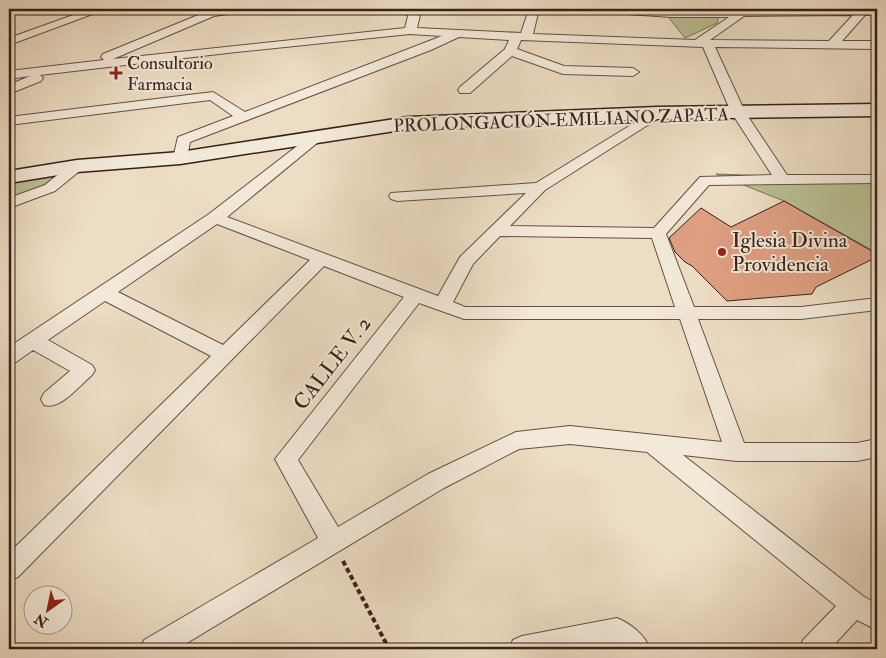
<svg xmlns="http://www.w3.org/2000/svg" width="886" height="658" viewBox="0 0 886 658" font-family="'IM FELL Double Pica',serif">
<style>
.green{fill:#b9c094;stroke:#787056}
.building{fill:#df9f82;stroke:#362119}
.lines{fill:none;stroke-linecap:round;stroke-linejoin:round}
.street-casing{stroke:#645044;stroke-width:2}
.secondary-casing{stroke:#362119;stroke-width:3}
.path{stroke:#362119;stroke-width:4;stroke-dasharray:5 3;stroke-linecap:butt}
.street{fill:#f3e9d9;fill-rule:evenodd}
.secondary{fill:#f3e9d9;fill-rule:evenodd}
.poi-dot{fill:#8f2418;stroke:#f3e9d9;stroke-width:2}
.labels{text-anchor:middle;stroke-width:4;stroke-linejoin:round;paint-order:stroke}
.far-poi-label{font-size:18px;fill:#362119;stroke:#f3e9d9;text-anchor:start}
.far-street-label{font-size:18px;fill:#362119;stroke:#f3e9d9}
.poi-label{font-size:21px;fill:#362119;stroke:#f3e9d9;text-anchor:start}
.street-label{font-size:21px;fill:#362119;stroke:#f3e9d9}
</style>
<rect width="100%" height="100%" fill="#edddc4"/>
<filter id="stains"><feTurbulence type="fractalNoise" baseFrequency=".004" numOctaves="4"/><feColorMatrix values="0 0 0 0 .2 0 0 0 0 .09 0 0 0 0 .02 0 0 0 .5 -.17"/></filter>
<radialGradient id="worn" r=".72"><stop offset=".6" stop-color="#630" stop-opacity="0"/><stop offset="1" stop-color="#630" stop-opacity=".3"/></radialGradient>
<path class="green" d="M 662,9 L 721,9 L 717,23 L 685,38 Z
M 716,174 L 877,180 L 877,253 L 784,201 Z
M 56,176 L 15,207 L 9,211 L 9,180 Z"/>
<path class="building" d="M 784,201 L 877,254 L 877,257 L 816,287 L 812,294 L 727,301 L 692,266 L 685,262 L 675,252 L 669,238 L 701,208 L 731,227 Z"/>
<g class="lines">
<defs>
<path id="street" d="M 90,9 L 106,9 L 9,45 L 9,38 Z
M 247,9 L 241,12 L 214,16 L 113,59 L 405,28 L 408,16 L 402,9 L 413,9 L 420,15 L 417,28 L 521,33 L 529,9 L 539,9 L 533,34 L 695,40 L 729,17 L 672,17 L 596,12 L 590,9 L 877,9 L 877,14 L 865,15 L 842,41 L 877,41 L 877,49 L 715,47 L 745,112 L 787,175 L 872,175 L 877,177 L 877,183 L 709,185 L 666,234 L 694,307 L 801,307 L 877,298 L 877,310 L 801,319 L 698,319 L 744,443 L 857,443 L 877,439 L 877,457 L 857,461 L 737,461 L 683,455 L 863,596 L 877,604 L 877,630 L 857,620 L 830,649 L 799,649 L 803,640 L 836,606 L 647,452 L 570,444 L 519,449 L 444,488 L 177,649 L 140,649 L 144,640 L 318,538 L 275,459 L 404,297 L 324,266 L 18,577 L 9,580 L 9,553 L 211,356 L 105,301 L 48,340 L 92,365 L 95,370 L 92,375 C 79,386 61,410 44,405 L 41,399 L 44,393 L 70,371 L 33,350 L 16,362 L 9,364 L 9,347 L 209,214 L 310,136 L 315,135 L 322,139 L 227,217 L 438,296 L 460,257 L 526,193 L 397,201 L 391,199 L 389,196 L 391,193 L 536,183 L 657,109 L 662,110 L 664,113 L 662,116 L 545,190 L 510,226 L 654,228 L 700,177 L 772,175 L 731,112 L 703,47 L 521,40 L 517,49 L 564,66 L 633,68 L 639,72 L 633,76 L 563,74 L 512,56 L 470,93 L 460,93 L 458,90 L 460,87 L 505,49 L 509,40 L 459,37 L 431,50 L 190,142 L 187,158 L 180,162 L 173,158 L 178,137 L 233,116 L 210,100 L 9,125 L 9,117 L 213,92 L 245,112 L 442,36 L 410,34 L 236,52 L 40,75 L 43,78 L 41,81 L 9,94 L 9,85 L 30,76 L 9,79 L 9,71 L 104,60 L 101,57 L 103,54 L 208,11 ZM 853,15 L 829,41 L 710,40 L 744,16 ZM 217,224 L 310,260 L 223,345 L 118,292 ZM 500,236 L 652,238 L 675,307 L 465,307 L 453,302 L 473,264 ZM 419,303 L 464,319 L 680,319 L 722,442 L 570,426 L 516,432 L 428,474 L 338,527 L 298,460 Z
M 77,162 L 84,166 L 82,169 L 55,191 L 9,208 L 9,198 L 45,185 L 72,163 Z
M 617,618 C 631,624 645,635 650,649 L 618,649 L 613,645 L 589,649 L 509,649 L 513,640 L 522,636 Z"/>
<path id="secondary" d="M 877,104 L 877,116 L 657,119 L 408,129 L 180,164 L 77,172 L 9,183 L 9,171 L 77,160 L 180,152 L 408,117 L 657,107 Z"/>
</defs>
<use href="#street" class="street-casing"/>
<use href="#secondary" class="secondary-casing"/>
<path class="path" d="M 343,561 L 389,649"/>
<use href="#street" class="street"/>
<use href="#secondary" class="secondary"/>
</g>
<g class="poi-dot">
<path d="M113.5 65.5h5v5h5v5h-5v5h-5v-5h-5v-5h5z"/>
<circle cx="722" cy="252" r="5"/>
</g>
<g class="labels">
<g class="far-poi-label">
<text x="127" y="69">Consultorio<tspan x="127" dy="21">Farmacia</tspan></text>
</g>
<g class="far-street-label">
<text transform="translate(561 120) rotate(-2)" y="6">PROLONGACIÓN EMILIANO ZAPATA</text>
</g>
<g class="poi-label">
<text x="732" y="247">Iglesia Divina<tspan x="732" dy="24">Providencia</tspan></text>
</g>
<g class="street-label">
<text transform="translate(332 363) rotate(-52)" y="7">CALLE V. 2</text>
</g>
</g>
<rect width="886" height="658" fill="none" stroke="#edddc4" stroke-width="30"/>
<rect x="10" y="10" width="866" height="638" fill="none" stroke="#362119" stroke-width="2.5"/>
<rect x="15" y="15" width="856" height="628" fill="none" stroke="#362119"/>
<g transform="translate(48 610) rotate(213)"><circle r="24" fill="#f3e9d9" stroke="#a7998c"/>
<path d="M0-4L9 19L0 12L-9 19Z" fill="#8f2418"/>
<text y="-8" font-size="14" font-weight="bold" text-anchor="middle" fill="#362119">N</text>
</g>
<rect width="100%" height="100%" filter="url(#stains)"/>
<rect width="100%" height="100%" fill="url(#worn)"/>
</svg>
